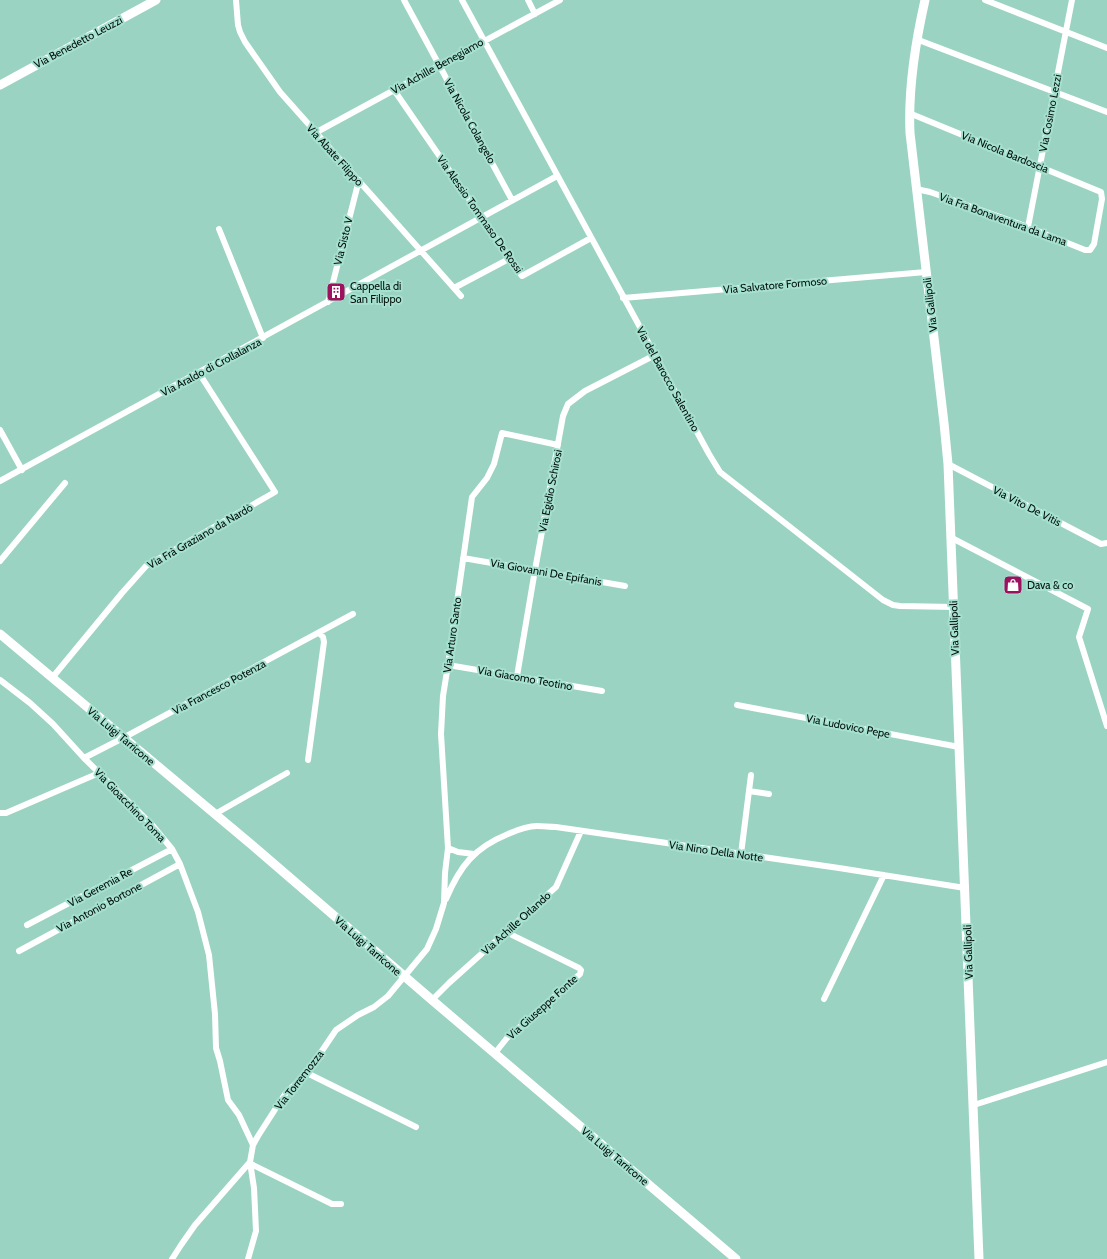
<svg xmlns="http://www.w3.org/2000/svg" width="1107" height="1259" viewBox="0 0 1107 1259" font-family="Cabin,sans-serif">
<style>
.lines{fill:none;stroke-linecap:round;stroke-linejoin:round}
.street{stroke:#fff;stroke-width:6}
.secondary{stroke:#fff;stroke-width:9}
.labels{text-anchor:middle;stroke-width:4;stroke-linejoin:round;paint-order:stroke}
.street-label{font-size:11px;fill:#00100b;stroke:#a6e0cf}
.poi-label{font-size:11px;fill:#00100b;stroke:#a6e0cf;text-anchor:start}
</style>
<rect width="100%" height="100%" fill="#9ad3c2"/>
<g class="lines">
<path class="street" d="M 236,0 L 238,25 L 240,32 L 245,42 L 280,92 L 461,296
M 404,0 L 512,200
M 462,0 L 709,454 L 720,472 L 883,600 L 893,605 L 900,606 L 954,607
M 528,0 L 535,14
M 985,0 L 1107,48
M 916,39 L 1107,112
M 394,90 L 522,276 L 591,238
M 909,113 L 1101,192 L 1102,199 L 1094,244 L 1090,250 L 1085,250 L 1028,227 L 930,192 L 916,189
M 315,133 L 560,0
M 1028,227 L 1072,0
M 219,229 L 263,338
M 454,288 L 509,259
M 623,298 L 926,272
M 328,302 L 359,180
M 0,430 L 22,470
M 948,464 L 1101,544 L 1107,543
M 0,481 L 557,176
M 950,537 L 1088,609 L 1079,637 L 1107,726
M 463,558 L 625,586
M 0,561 L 65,483
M 448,665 L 602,691
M 517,676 L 535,570 L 563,416 L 568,404 L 585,391 L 655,355
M 52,678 L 122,593 L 146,566 L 275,492 L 199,373
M 0,680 L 30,703 L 53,724 L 84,758 L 153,826 L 172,849 L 180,864 L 198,912 L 209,955 L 215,1014 L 216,1048 L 220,1061 L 228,1100 L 239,1115 L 253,1145
M 737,705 L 959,747
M 84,758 L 123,738 L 353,614
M 308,760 L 324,642 L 323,637 L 319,633
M 749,791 L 769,794
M 0,813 L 6,813 L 99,773
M 215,814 L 287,773
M 448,848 L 458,852 L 474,854
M 741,854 L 751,775
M 446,899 C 460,866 474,848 508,834 C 517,830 527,826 537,826 C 543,826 550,827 556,827 L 839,868 L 965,888
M 27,925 L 172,849
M 19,951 L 180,864
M 824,999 L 884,875
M 432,1000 L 449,983 L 556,887 L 581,831
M 495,1053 L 507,1038 L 580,974 L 581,970 L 579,968 L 506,932
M 307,1073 L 416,1127
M 974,1105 L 1107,1062
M 251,1164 L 332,1204 L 341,1204
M 172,1259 L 181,1245 L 195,1225 L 250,1162 L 253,1145 L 258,1136 L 285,1094 L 307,1073 L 336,1030 L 358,1015 L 374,1007 L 388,996 L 427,949 L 436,929 L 444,903 L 445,873 L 448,848 L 441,734 L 443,696 L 448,665 L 472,497 L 487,478 L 494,464 L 502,433 L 558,445
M 248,1259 L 256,1231 L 254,1188 L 250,1162"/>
<path class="secondary" d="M 925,0 C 915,44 908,88 910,133 L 944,423 L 948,464 L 979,1259
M 0,85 L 156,0
M 0,634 L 252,845 L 432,1000 L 736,1259"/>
</g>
<defs>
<symbol id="building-square" viewBox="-11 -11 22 22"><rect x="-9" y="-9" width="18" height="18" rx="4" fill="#9d115f" stroke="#a6e0cf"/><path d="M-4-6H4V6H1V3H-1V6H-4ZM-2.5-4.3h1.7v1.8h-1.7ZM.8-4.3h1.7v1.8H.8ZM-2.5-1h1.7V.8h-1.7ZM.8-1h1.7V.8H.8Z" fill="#fff"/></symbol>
<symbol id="shop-square" viewBox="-11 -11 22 22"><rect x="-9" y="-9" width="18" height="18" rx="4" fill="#9d115f" stroke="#a6e0cf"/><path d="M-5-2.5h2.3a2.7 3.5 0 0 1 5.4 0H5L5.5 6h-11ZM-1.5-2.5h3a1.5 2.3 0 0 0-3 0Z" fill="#fff"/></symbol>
</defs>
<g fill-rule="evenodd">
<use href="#building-square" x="325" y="281" width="22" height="22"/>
<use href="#shop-square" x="1002" y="574" width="22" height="22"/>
</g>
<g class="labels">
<g class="street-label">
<text transform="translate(78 42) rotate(-28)" y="4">Via Benedetto Leuzzi</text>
<text transform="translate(437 66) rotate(-29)" y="4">Via Achille Benegiamo</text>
<text transform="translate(1050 113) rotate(-79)" y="4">Via Cosimo Lezzi</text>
<text transform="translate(470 121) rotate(61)" y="4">Via Nicola Colangelo</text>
<text transform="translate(1005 152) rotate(22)" y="4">Via Nicola Bardoscia</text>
<text transform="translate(335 155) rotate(48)" y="4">Via Abate Filippo</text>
<text transform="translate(480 214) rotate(55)" y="4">Via Alessio Tommaso De Rossi</text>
<text transform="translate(1003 219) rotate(20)" y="4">Via Fra Bonaventura da Lama</text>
<text transform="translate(343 241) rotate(-76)" y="4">Via Sisto V</text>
<text transform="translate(775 285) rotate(-5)" y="4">Via Salvatore Formoso</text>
<text transform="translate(930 305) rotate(-97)" y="4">Via Gallipoli</text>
<text transform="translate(211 367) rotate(-28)" y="4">Via Araldo di Crollalanza</text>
<text transform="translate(668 379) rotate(61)" y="4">Via del Barocco Salentino</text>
<text transform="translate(550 491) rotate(-79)" y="4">Via Egidio Schirosi</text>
<text transform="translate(1027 506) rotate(27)" y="4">Via Vito De Vitis</text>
<text transform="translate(200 536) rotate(-30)" y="4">Via Frà Graziano da Nardò</text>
<text transform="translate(546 572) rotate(10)" y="4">Via Giovanni De Epifanis</text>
<text transform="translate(954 628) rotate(-92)" y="4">Via Gallipoli</text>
<text transform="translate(452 635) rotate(-82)" y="4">Via Arturo Santo</text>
<text transform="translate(525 678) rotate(10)" y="4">Via Giacomo Teotino</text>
<text transform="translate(219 687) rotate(-28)" y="4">Via Francesco Potenza</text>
<text transform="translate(848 726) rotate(11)" y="4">Via Ludovico Pepe</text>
<text transform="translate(121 736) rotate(40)" y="4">Via Luigi Tarricone</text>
<text transform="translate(130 805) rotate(46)" y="4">Via Gioacchino Toma</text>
<text transform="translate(716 851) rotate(8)" y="4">Via Nino Della Notte</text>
<text transform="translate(100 887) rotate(-28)" y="4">Via Geremia Re</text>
<text transform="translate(99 907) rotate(-28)" y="4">Via Antonio Bortone</text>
<text transform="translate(516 923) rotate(-42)" y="4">Via Achille Orlando</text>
<text transform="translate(368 946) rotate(41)" y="4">Via Luigi Tarricone</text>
<text transform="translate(968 952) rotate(-92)" y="4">Via Gallipoli</text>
<text transform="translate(542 1007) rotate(-42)" y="4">Via Giuseppe Fonte</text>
<text transform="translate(299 1080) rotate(-52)" y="4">Via Torremozza</text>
<text transform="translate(615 1156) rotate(40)" y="4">Via Luigi Tarricone</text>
</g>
<g class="poi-label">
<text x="350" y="290">Cappella di<tspan x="350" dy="13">San Filippo</tspan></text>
<text x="1027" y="589">Dava &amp; co</text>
</g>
</g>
</svg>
